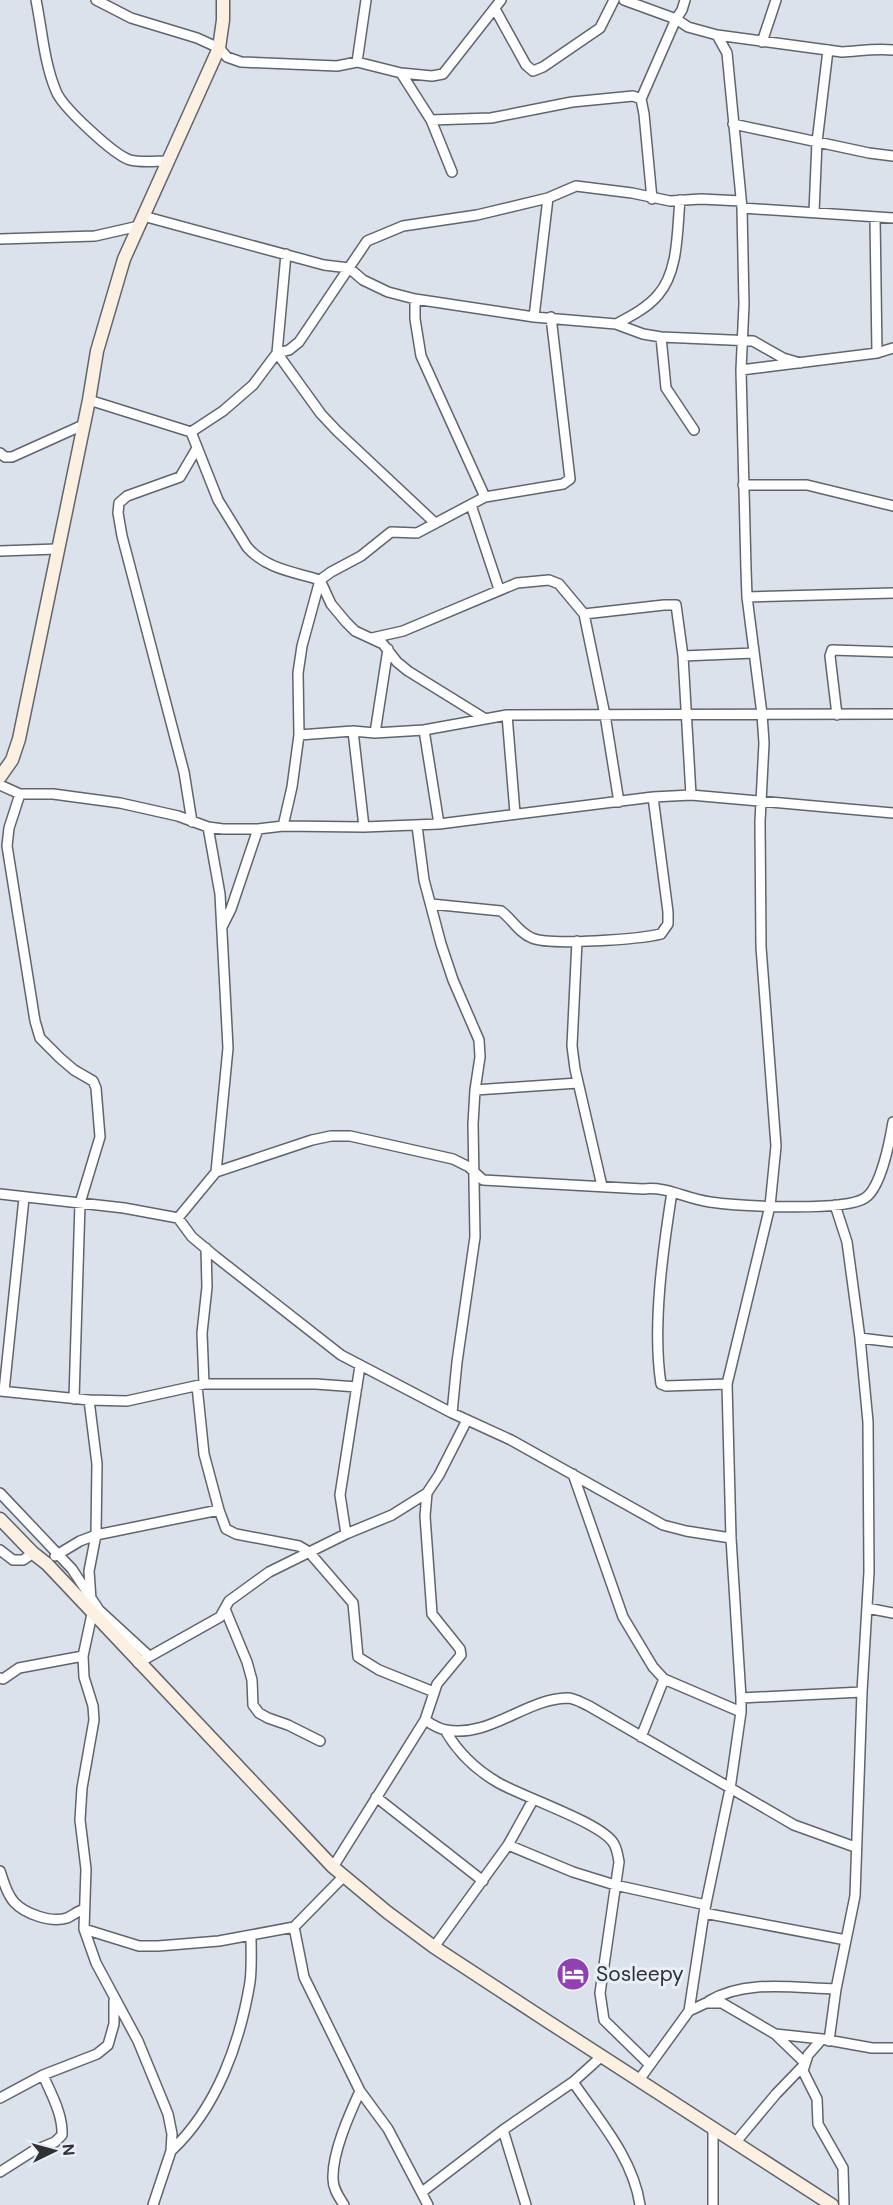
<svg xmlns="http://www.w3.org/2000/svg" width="893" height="2205" viewBox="0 0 893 2205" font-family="'DM Sans',sans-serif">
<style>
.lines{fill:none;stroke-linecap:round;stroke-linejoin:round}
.street-casing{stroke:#60656c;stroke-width:12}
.secondary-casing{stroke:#60656c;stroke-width:15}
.street{stroke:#fff;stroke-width:9}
.secondary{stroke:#fcf0e3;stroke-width:12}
.labels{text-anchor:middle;stroke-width:6;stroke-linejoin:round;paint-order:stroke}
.poi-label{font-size:21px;fill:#2f3134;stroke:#e9eff8;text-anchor:start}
</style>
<rect width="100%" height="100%" fill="#dce2eb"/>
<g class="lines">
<defs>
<path id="street" d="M 36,0 C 42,29 44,63 56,91 C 62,107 114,155 130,160 C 141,163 156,161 167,161
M 96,0 L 131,18 L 197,38 L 219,48 L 227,57 L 241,62 L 337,66 L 357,62 L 401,73 L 432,76 L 443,74 L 501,0
M 624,0 L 676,19 L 641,99
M 495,9 L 526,65 L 533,71 L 543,67 L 600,28 L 614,0
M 717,35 L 842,52 C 860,51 875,48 893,50
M 762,42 L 776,0
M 357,62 L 366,0
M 401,73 L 431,120 L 452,172
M 431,120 L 491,118 L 572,102 L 633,96 L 641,99 L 644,114 L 652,199
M 733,124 L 869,153 L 893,156
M 742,208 L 893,218
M 814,212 L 817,142 L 828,50
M 143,216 L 324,265 L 349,268 L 363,280 L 388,292 L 415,299
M 875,218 L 877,353
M 0,239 L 95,236 L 139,226
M 534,317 L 548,198
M 616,324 C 631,316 647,308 658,295 C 679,271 677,230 680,200
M 661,337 L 666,388 L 694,430
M 741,370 L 877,353 L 893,348
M 89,400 L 191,432 L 223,411 L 253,385 L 277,353 L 286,254
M 191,432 L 218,500 L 247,547 C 266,569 294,572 320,580
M 0,453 L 5,457 L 12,457 L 83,425
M 743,485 L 807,485 L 893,506
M 485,497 L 421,356 L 415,319 L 415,299 L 534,317 L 616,324 L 643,334 L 661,337 L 753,341 L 783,358 L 800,363
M 471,505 L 499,589
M 435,523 L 337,431 L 321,414 L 277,353 L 289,350 L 299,342 L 367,241 L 403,226 L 477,215 L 548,198 L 576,186 L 632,193 L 670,201 L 701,199 L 741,201
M 0,551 L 57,549
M 320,580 L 331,604 L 346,622 L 355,631 L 383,644 L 397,662 L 408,671 L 484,718
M 747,597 L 893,593
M 584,614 L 664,605 L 676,605 L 683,656 L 691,795
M 372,638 L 403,631 L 517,583 L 549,580 L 559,584 L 584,614 L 605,715 L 619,802
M 683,656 L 754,653
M 507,715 L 515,813
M 837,715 L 830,656 L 832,650 L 893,652
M 424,730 L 439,824
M 353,731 L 364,827
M 375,733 L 388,649
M 299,735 L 353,731 L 375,733 L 424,730 L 507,715 L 893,714
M 0,785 L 20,794 L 53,794 L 120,803 L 178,816 L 208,827 L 223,829 L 258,829 L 283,826 L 364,827 L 439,824 L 653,797 L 691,795 L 893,813
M 20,794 L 9,828 L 7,846 L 35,1021 L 40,1038 L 60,1058 L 74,1070 L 93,1081 L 96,1088 L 100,1137 L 80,1203 L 74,1399
M 192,822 L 184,772 L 122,536 L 118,513 L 119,503 L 127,496 L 180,477 L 197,448
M 283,826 L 292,787 L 299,735 L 298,673 L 302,646 L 320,580 L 331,572 L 361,556 L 391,532 L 417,533 L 485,497 L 563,484 L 570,479 L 551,317
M 417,826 L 424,880 L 441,944 L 453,980 L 479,1040 L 480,1057 L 475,1090 L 473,1124 L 475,1237 L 457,1362 L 452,1413
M 208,827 L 220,894 L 228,1048 L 216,1172
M 431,904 L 501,911 C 512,919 519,933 532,938 C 550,946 640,939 661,934 L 668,924 L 668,912 L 653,797
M 223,925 L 231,909 L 258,829
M 577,941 L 572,1046 L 575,1069 L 602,1186
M 475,1090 L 578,1083
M 672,1192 C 663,1249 652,1327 661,1384 L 666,1386 L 727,1384
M 0,1194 L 124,1208 L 178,1218 L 216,1172 L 312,1140 L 331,1136 L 350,1136 L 453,1159 L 469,1167 L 483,1180 L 643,1189 C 667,1186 686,1199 710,1202 C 738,1206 844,1212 865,1198 C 881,1188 890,1140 893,1122
M 178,1218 L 192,1237 L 216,1257 L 341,1355 L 452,1413 L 511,1440 L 663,1525 L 686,1531 L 731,1538
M 860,1338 L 893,1342
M 204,1384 L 202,1333 L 207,1287 L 206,1248
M 197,1386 L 204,1454 L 219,1510 L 226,1529 L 236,1534 L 299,1546 L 309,1552 L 353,1603 L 358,1657 L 379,1670 L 434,1692
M 0,1391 L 89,1400 L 127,1401 L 204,1384 L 316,1384 L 357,1387
M 4,1391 L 24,1198
M 89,1400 L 97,1464 L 96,1535 L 89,1571 L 92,1614 L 83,1656 L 84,1677 L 93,1706 L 94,1720 L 82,1788 L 80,1820 L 86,1869 L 84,1929 L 96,1963 L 138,2041 L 168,2114 L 172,2134 L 171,2151 L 153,2205
M 573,1474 L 623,1617 L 653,1667 L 664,1679 L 741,1712
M 0,1493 L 72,1569 L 99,1610 L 149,1656
M 346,1534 L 340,1495 L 360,1366
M 0,1550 L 13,1560 L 23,1560 L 33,1553
M 55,1556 L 80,1541 L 96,1535 L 219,1510
M 867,1608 L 893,1613
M 225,1609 L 247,1662 L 252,1680 L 253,1705 L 259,1713 L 268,1718 L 288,1725 L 320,1741
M 138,1663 L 220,1617 L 229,1601 L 269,1572 L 346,1534 L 392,1515 L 427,1493 L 439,1475 L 467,1420
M 0,1678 L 3,1679 L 19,1668 L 83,1656
M 741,1698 L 862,1692
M 425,1720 C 431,1724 439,1729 446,1730 C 490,1738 525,1699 567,1698 C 575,1698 582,1703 589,1706 L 794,1825 L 855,1847
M 445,1730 C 457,1751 475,1769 497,1782 C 522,1797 603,1823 614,1844 C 617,1849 618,1856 619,1862 L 600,1993 L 604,2020 L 650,2065
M 641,1737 L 664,1679
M 376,1797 L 483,1881
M 508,1845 L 573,1872 L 615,1885 L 706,1905
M 333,1867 L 425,1720 L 437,1684 L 461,1655 L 460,1649 L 432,1614 L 425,1516 L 427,1493
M 0,1871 C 4,1882 6,1893 14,1902 C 25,1914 51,1923 67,1918 C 73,1915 78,1911 84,1909
M 344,1876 L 294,1927 L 304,1977 L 360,2091 L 388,2129 L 428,2205
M 704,1913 L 846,1940
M 84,1929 L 139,1946 L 158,1946 L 219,1941 L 294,1927
M 434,1947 L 508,1845 L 533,1800
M 709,2001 C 746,1979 794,1988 836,1989
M 689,2011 L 706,2003 L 722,2003 L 775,2034 L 822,2039
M 775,2034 L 804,2062
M 829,2041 L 836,1989 L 855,1896 L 862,1692 L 869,1572 L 868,1422 L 860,1338 L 847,1242 L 835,1205
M 639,2080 L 689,2011 L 704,1913 L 730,1789 L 741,1712 L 741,1698 L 731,1538 L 727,1384 L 770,1206 L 776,1146 L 761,947 L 760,822 L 764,743 L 762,714 L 747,597 L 746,569 L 741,370 L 744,304 L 742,208 L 727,53 L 717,35 L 688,27 L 676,19 L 682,10 L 685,0
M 573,2082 C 599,2120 633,2158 640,2205
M 0,2098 L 43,2075 L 97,2054 L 108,2045 L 114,2024 L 114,2001
M 503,2130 L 526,2205
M 735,2143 L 776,2094 L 803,2066
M 171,2151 C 217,2108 240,2043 250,1982 C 252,1967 251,1951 251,1936
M 0,2172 L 33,2151 L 55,2142 L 62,2135 C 63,2114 51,2094 43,2075
M 422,2192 L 503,2130 L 573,2082 L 602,2056
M 344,2205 C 339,2197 333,2189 333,2179 C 332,2153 349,2115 360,2091
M 713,2205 L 713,2128
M 844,2205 L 843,2168 L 818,2124 L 817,2099 L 803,2071 L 808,2055 L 822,2039 L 872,2048 L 893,2048"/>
<path id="secondary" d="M 0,777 L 12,760 L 19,739 L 89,400 L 97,351 L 124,259 L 219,48 L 223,20 L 223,0
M 0,1519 L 33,1553 L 47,1564 L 333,1867 L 387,1912 L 434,1947 L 544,2019 L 832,2205"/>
</defs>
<use href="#street" class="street-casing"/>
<use href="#secondary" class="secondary-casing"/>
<use href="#street" class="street"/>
<use href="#secondary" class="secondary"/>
</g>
<defs>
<symbol id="hotel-disc" viewBox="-11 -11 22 22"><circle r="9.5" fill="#9141b1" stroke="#e9eff8"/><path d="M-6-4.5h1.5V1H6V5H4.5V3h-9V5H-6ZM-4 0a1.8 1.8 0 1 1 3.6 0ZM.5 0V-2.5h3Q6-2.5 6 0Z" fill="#fff"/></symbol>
</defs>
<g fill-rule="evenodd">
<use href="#hotel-disc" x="554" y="1955" width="38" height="38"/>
</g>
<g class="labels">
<g class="poi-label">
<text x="596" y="1981">Sosleepy</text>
</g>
</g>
<g transform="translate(54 2151) rotate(85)" stroke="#e9eff8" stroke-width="4.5" paint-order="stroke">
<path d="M0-4.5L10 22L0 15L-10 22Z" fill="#2f3134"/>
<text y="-9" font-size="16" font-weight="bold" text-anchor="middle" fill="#2f3134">N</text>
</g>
</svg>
